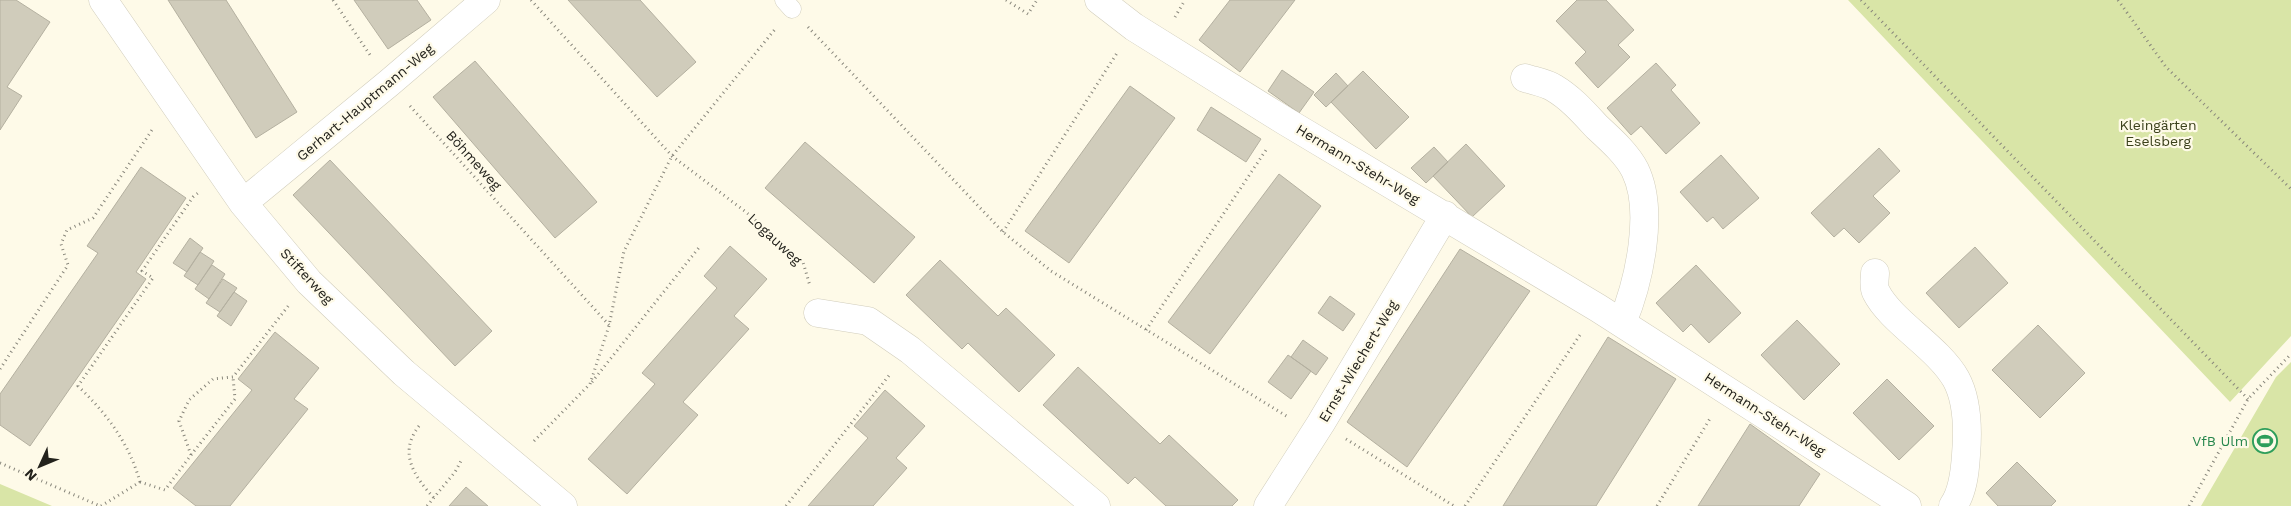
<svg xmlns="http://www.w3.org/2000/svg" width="2291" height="506" viewBox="0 0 2291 506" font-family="'Work Sans',sans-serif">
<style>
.green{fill:#d9e5a7}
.building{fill:#d0ccbb;stroke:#b4b0a0}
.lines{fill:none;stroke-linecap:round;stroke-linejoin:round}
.lane-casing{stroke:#d1cdbc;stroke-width:19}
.street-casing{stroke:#d1cdbc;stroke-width:29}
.path{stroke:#88867b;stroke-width:3;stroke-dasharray:1 4;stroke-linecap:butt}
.lane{stroke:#fff;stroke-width:18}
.street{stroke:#fff;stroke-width:28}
.labels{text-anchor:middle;stroke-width:4.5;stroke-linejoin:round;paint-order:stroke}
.street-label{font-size:14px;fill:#23221c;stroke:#fefae8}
.park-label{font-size:14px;fill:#3b411b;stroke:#fefae8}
.leisure-label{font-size:14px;fill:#27864d;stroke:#fefae8;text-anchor:end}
</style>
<rect width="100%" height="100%" fill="#fefae8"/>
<path class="green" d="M 1848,0 L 2291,0 L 2291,336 L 2230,402 Z
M 2291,362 L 2291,506 L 2201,506 L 2276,377 Z
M 0,484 L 52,506 L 0,506 Z"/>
<path class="building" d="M 0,0 L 16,0 L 50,22 L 7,87 L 22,96 L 0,130 Z
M 168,0 L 226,0 L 297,112 L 256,138 Z
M 354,0 L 417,0 L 431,20 L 388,49 Z
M 568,0 L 640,0 L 696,62 L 657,97 Z
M 1230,0 L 1295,0 L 1240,72 L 1199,40 Z
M 1577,0 L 1606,0 L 1634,30 L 1618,45 L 1630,57 L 1598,88 L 1575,63 L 1586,52 L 1556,21 Z
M 475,61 L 597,202 L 555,238 L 433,97 Z
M 1656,63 L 1676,85 L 1671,90 L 1700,123 L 1666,154 L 1641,126 L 1631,135 L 1607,108 Z
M 1282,70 L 1314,92 L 1299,113 L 1268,91 Z
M 1363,71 L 1409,117 L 1376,149 L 1331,102 Z
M 1336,73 L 1348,86 L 1326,107 L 1314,95 Z
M 1130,86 L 1175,118 L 1069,263 L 1025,231 Z
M 1211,107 L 1261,139 L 1246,162 L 1197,130 Z
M 805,142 L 915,237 L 874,283 L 765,188 Z
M 1466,144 L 1505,186 L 1472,217 L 1433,176 Z
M 1434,147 L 1448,162 L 1426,183 L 1411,168 Z
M 1879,148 L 1900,171 L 1873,196 L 1890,213 L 1859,243 L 1844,228 L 1834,237 L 1811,213 Z
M 1721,155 L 1759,198 L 1723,229 L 1713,217 L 1707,222 L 1680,192 Z
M 330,160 L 492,331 L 455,366 L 293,195 Z
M 141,167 L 186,198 L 136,272 L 146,279 L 30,446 L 0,425 L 0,394 L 98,253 L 87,246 Z
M 1279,174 L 1321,206 L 1210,354 L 1168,322 Z
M 190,238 L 203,248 L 187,272 L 173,263 Z
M 730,246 L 767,279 L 734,316 L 749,329 L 683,402 L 698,415 L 627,494 L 588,459 L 655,384 L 642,373 L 717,288 L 704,276 Z
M 1975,247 L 2008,283 L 1959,328 L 1926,293 Z
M 1460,249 L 1530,291 L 1407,467 L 1347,422 Z
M 200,252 L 214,261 L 198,285 L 184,276 Z
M 940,260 L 998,316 L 1006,308 L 1055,355 L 1019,392 L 968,343 L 962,349 L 906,295 Z
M 212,265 L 225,274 L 209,299 L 195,289 Z
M 1696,265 L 1741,313 L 1709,343 L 1691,324 L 1683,332 L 1656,303 Z
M 223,279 L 237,288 L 220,312 L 206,303 Z
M 234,292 L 247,301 L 231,326 L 217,316 Z
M 1330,296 L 1355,314 L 1343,331 L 1318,313 Z
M 1797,320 L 1840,364 L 1804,400 L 1761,355 Z
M 2038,325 L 2085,373 L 2040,418 L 1992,370 Z
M 275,332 L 319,368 L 294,399 L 308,409 L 230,506 L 196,506 L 173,488 L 252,390 L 238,379 Z
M 1608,337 L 1676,379 L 1596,506 L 1503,506 Z
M 1303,340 L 1328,358 L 1316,375 L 1291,357 Z
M 1288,355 L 1311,371 L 1291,399 L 1268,382 Z
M 1078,367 L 1160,444 L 1169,435 L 1238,500 L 1232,506 L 1166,506 L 1135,477 L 1128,484 L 1043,405 Z
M 1887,379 L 1934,426 L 1899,460 L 1853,413 Z
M 885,390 L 925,426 L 896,458 L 907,468 L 873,506 L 808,506 L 868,438 L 854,426 Z
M 1750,424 L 1820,474 L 1799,506 L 1698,506 Z
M 2017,462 L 2056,501 L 2051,506 L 1998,506 L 1986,493 Z
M 466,487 L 488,506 L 449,506 Z"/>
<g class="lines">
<defs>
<path id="lane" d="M 784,0 L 792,9"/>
<path id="street" d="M 103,0 L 243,203 L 309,282 L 404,373 L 563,506
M 1099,0 L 1134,27 L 1285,121 L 1598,308 L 1907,506
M 1525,78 C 1534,81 1546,83 1554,88 C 1571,98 1584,113 1597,127 C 1610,139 1627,154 1635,170 C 1655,211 1639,282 1622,323
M 243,203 L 389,83 L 486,0
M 1875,273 C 1875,278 1873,287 1876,292 C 1891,322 1938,347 1956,379 C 1968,401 1968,431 1966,455 C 1965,471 1963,492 1953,506
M 818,313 L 868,321 L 910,350 L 1096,506
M 1268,506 L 1321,423 L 1445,215"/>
</defs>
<use href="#lane" class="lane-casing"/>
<use href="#street" class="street-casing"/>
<path class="path" d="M 333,0 L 372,58
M 531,0 L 672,156 L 746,212 L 803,262 L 810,286
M 1006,0 L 1028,14 L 1037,0
M 1861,0 L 2248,399
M 2118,0 L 2166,67 L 2291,189
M 1175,17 L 1185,0
M 808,27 L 1003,232 L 1051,271 L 1288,417
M 410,106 L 609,325
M 1003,232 L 1117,53
M 1146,330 L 1268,147
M 0,369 L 68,265 L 61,244 L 67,230 L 93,218 L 154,127
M 592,382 L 701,245
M 419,426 C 398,453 414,476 434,498
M 1346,439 L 1454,506
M 534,441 L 590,384 L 609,326 L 624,251 L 672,156 L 776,28
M 191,455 L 235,399 L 233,377
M 0,463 L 100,506
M 140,482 C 129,443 107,414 78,386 L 153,278 L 142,271 L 193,197 L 198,193
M 140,482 L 165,490 L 191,455 L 179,421 L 189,400 L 213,379 L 233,377 L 289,305
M 101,506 L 140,482
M 427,506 L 455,472 L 461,461
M 786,506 L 891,373
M 1465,506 L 1582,332
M 1657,506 L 1711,417
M 2189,506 L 2248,399 L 2291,354"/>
<use href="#lane" class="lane"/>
<use href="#street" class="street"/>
</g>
<defs>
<symbol id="stadium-ring" viewBox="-11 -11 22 22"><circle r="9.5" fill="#fefae8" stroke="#2e9e5b" stroke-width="1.5"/><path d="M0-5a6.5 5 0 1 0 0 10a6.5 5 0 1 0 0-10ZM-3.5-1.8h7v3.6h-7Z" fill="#2e9e5b"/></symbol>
</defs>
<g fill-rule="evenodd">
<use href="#stadium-ring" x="2251" y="427" width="28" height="28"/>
</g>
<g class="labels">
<g class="street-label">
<text transform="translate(365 102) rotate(-40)" y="5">Gerhart-Hauptmann-Weg</text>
<text transform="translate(474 160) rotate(48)" y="5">Böhmeweg</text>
<text transform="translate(1358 164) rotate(31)" y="5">Hermann-Stehr-Weg</text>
<text transform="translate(775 239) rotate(43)" y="5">Logauweg</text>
<text transform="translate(307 276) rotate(47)" y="5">Stifterweg</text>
<text transform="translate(1358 361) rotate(-59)" y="5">Ernst-Wiechert-Weg</text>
<text transform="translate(1765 414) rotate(33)" y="5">Hermann-Stehr-Weg</text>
</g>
<g class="park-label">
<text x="2158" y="130">Kleingärten<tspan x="2158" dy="16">Eselsberg</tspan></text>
</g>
<g class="leisure-label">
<text x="2248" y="446">VfB Ulm</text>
</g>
</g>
<g transform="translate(40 466) rotate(226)" stroke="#fefae8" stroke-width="4" paint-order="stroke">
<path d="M0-4L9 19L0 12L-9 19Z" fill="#23221c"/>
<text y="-8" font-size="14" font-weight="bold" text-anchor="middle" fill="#23221c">N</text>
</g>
</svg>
